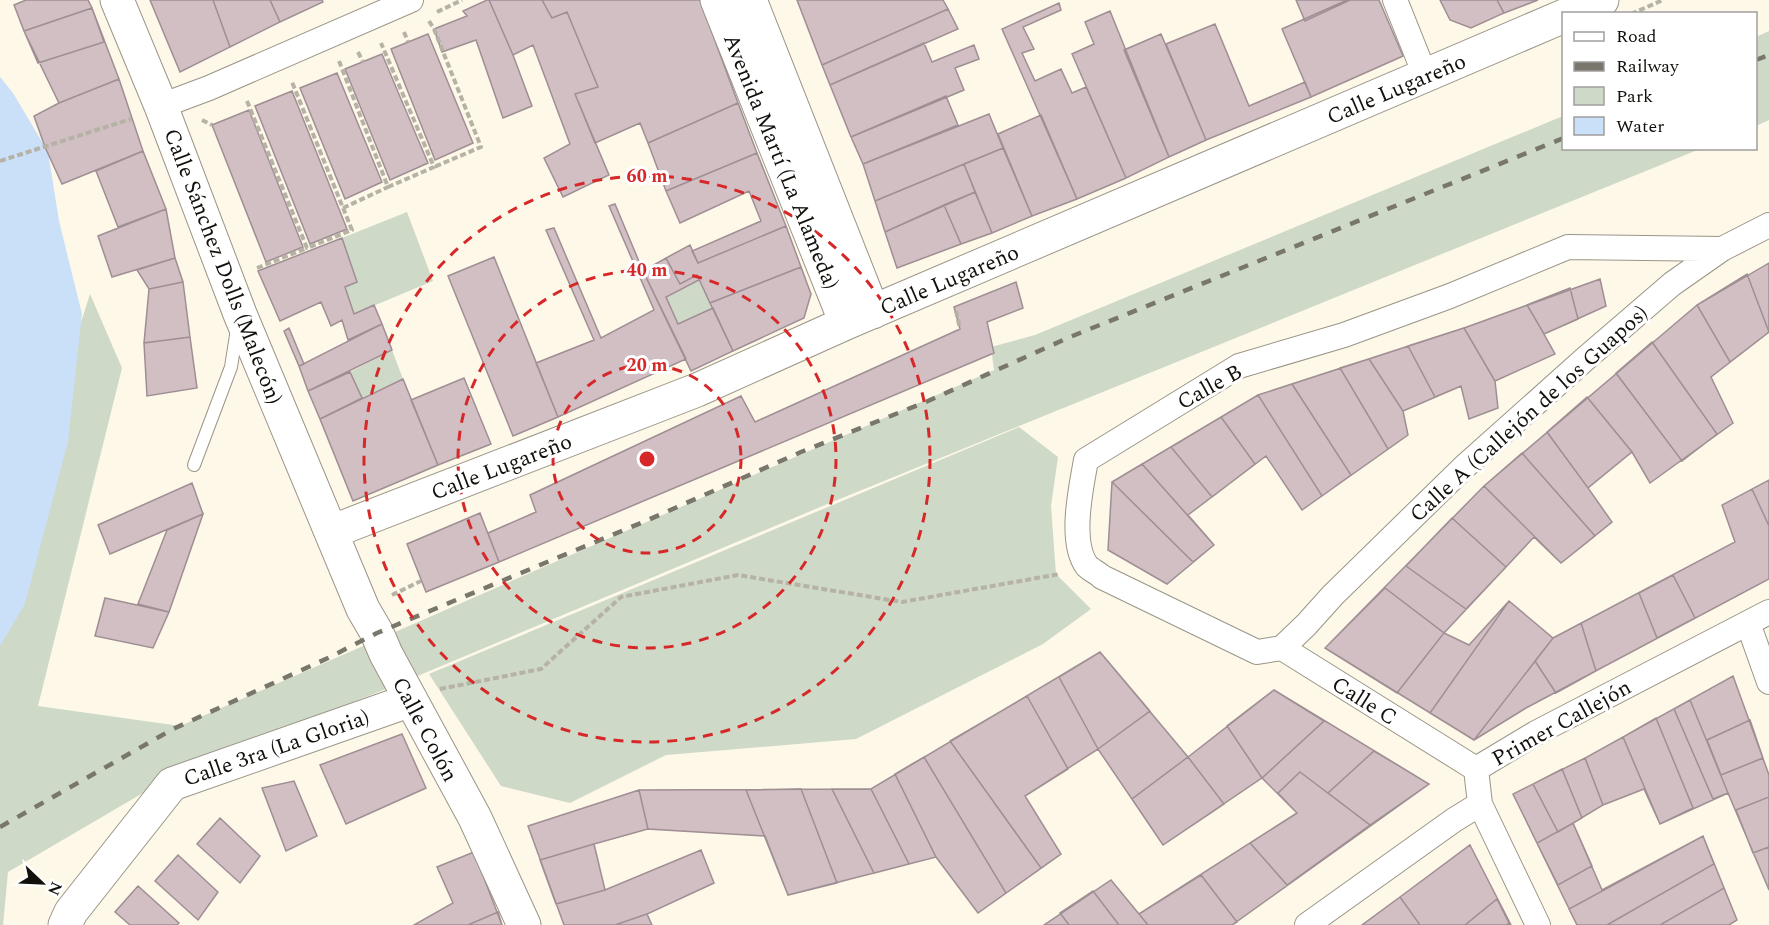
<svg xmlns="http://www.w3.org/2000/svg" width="1769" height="925" viewBox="0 0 1769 925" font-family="Spectral,serif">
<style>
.green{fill:#cfd9c7}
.water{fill:#cadff8}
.building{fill:#d1bfc4;stroke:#9f8e93;stroke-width:1.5}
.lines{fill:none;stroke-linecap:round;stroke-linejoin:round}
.lane-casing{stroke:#9a9587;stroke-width:14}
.street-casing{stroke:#9a9587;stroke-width:26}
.secondary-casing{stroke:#9a9587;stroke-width:35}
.path{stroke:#b6b2a5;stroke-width:4;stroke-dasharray:6 3;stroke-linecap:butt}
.lane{stroke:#fff;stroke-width:12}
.street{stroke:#fff;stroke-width:24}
.secondary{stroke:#fff;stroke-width:33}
.rail{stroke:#79766c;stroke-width:4.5;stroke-dasharray:10 10;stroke-linecap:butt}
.ring{fill:none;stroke:#d62828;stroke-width:3;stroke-dasharray:10 8}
.labels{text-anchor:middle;stroke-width:6;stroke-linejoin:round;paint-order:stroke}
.street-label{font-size:22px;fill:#12100b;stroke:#fff}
.centre{fill:#d62828;stroke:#fff;stroke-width:3}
.ring-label{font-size:18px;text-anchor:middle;font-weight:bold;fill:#d62828;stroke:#fff;stroke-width:6;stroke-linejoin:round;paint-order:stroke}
</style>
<rect width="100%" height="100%" fill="#fdf8e8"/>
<path class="green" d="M 1769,31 L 1769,120 L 1756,126 L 1756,37 Z
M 1563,116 L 1564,148 L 1700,149 L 825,505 L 396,685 L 184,769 L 8,872 L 3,925 L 0,925 L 0,626 L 65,373 L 90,294 L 122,368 L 38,706 L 180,726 L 994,370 L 991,347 L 1035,335 Z
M 407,212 L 433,281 L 354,314 L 345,287 L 357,282 L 342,238 Z
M 699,280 L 713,308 L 678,324 L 666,297 Z
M 392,350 L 403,379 L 362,398 L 350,372 Z
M 1019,427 L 1058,457 L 1051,506 L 1056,574 L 1091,609 L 1043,644 L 856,739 L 666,755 L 570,803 L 501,786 L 429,674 Z"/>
<path class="water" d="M 0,77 L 13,93 L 48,152 L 59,221 L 82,314 L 68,442 L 25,604 L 0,646 Z"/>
<path class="building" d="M 26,0 L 88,0 L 92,8 L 24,31 L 14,5 Z
M 150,0 L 270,0 L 280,22 L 180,72 Z
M 213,0 L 270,0 L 280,22 L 230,47 Z
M 270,0 L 322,0 L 323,2 L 280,22 Z
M 487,0 L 489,0 L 513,55 L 532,106 L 503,118 L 476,40 L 442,52 L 434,29 L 467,16 L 463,11 Z
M 489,0 L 542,0 L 552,18 L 567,12 L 598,87 L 575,94 L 609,175 L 563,197 L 544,158 L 570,144 L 533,45 L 513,55 Z
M 542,0 L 700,0 L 738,103 L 648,143 L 640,123 L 595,143 L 575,94 L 598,87 L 567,12 L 552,18 Z
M 797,0 L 943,0 L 948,9 L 822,65 Z
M 1296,0 L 1350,0 L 1305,21 Z
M 1347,0 L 1379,0 L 1403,56 L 1311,97 L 1282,29 Z
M 1440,0 L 1497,0 L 1504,13 L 1471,28 L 1450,20 Z
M 1497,0 L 1538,0 L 1504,13 Z
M 1059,3 L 1061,10 L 1023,27 L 1034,49 L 1022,53 L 1035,81 L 1061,69 L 1072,93 L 1086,87 L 1126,178 L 1077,199 L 1002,29 Z
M 92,8 L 119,79 L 59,103 L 24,31 Z
M 92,8 L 104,42 L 38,63 L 24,31 Z
M 948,9 L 958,29 L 830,85 L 822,65 Z
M 1110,11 L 1169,157 L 1126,178 L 1072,54 L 1094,44 L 1085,22 Z
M 1215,24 L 1249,106 L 1305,82 L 1311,97 L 1206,140 L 1166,44 Z
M 428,34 L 473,143 L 435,160 L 391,49 Z
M 1161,34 L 1206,140 L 1169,157 L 1124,50 Z
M 924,43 L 932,62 L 974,45 L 979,59 L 955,68 L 964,90 L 851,137 L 830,85 Z
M 382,54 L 428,163 L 390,180 L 345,69 Z
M 337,73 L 382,182 L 345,199 L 300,88 Z
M 119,79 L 143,151 L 62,184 L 45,147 L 34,116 L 59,103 Z
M 292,91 L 347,229 L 310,244 L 255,106 Z
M 946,96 L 958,125 L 863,164 L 851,137 Z
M 738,103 L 757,153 L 666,191 L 648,143 Z
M 249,110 L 303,247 L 266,262 L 212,125 Z
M 989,114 L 1003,148 L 875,201 L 863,164 Z
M 1041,115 L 1077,199 L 1032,216 L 998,134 Z
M 1003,148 L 1032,216 L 992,233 L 964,164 Z
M 143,151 L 166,209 L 118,227 L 96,171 Z
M 757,153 L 786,226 L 698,263 L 692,251 L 761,221 L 749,191 L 680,223 L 666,191 Z
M 757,153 L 786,226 L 698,263 L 692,251 L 761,221 L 749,191 L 680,223 L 666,191 Z
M 964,164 L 975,192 L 885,232 L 875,201 Z
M 975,192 L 992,233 L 961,244 L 944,205 Z
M 615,204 L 643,271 L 686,359 L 558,417 L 536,363 L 594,340 L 546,230 L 554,228 L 601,338 L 654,310 L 609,206 Z
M 944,205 L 961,244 L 897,268 L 885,232 Z
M 166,209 L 175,258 L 112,277 L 98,236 Z
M 786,226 L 801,267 L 710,303 L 697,275 L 680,284 L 666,258 L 690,245 L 698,263 Z
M 342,238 L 357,282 L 345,287 L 354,314 L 374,305 L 382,324 L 348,340 L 342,320 L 331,326 L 321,302 L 280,321 L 258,271 Z
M 494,257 L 558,417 L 513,436 L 448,276 Z
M 175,258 L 183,282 L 149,289 L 137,270 Z
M 666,258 L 680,284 L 697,275 L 699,280 L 666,297 L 678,324 L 713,308 L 733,351 L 691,371 L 643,271 Z
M 1769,263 L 1769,332 L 1711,377 L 1733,423 L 1650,483 L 1632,452 L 1588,488 L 1612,522 L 1561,563 L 1534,537 L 1444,633 L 1469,645 L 1509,601 L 1553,638 L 1735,542 L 1722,505 L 1769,480 L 1769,579 L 1526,708 L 1474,740 L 1325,648 L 1484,486 L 1697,305 Z
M 801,267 L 811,294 L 804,318 L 733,351 L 710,303 Z
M 1747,274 L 1769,332 L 1730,362 L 1697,305 Z
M 1600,279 L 1606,306 L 1544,334 L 1555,354 L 1495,381 L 1498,408 L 1469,419 L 1461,386 L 1403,411 L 1408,435 L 1302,510 L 1266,456 L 1188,515 L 1214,545 L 1167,584 L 1108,550 L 1112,482 L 1258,395 L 1464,328 Z
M 183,282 L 190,337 L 144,343 L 149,289 Z
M 1016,282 L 1023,308 L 987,322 L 994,353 L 499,562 L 488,533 L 536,512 L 530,495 L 741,396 L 755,422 L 960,329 L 954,307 Z
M 1570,288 L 1578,319 L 1544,334 L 1527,305 Z
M 382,324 L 392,350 L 308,391 L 299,366 Z
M 289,328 L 304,364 L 299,366 L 284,331 Z
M 1464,328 L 1495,381 L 1498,408 L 1469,419 L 1461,386 L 1435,397 L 1408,346 Z
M 190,337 L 197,388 L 147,396 L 144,343 Z
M 1652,342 L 1717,434 L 1682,461 L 1616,373 Z
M 1369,359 L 1403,411 L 1408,435 L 1388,449 L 1340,368 Z
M 350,372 L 362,398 L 320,419 L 308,391 Z
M 464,378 L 491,444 L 438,465 L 411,400 Z
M 403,379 L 438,465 L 353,501 L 320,419 Z
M 1292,384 L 1351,475 L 1322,496 L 1258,395 Z
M 1587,397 L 1632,452 L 1588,488 L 1547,432 Z
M 1221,417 L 1255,464 L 1212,497 L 1171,447 Z
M 1522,453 L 1595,536 L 1561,563 L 1484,486 Z
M 1142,464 L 1214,545 L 1193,562 L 1112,482 Z
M 1769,480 L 1769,526 L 1752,489 Z
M 192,483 L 203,514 L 110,554 L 98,525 Z
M 480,513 L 499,562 L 426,592 L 407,544 Z
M 203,514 L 169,612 L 138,604 L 167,530 Z
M 1452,518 L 1506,567 L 1466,609 L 1406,566 Z
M 1673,575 L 1695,618 L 1657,638 L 1639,593 Z
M 1385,588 L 1444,633 L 1397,693 L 1325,648 Z
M 105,598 L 169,612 L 153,648 L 95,636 Z
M 1509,601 L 1553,638 L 1474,740 L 1430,713 Z
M 1581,623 L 1596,671 L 1556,693 L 1535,661 L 1553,638 Z
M 1100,652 L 1188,757 L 1274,690 L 1429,784 L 1232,925 L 1044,925 L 1111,880 L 1139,914 L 1297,813 L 1262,778 L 1163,845 L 1098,749 L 1025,796 L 1061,854 L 978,913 L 936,857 L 788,895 L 765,836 L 648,829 L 639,790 L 871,789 Z
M 1100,652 L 1150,711 L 1098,749 L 1059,677 Z
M 1733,676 L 1769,775 L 1769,890 L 1728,793 L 1660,824 L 1644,789 L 1603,805 L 1585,758 Z
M 1274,690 L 1324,721 L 1262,778 L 1227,726 Z
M 1027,696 L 1068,769 L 1025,796 L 1061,854 L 1041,868 L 950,741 Z
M 1690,700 L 1728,793 L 1713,799 L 1674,709 Z
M 1656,718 L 1693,808 L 1660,824 L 1623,737 Z
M 1750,720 L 1763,758 L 1721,775 L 1707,740 Z
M 402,734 L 426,788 L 346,824 L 320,765 Z
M 1374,751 L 1429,784 L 1370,825 L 1328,793 Z
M 924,757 L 1006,893 L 978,913 L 936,857 L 895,774 Z
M 1188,757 L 1224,804 L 1163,845 L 1132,799 Z
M 1585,758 L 1603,805 L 1573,823 L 1602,890 L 1703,836 L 1737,920 L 1729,925 L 1577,925 L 1513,794 Z
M 1562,769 L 1582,818 L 1558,832 L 1533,784 Z
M 1300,772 L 1370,825 L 1287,885 L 1250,843 L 1297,813 L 1278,793 Z
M 294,781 L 317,836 L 286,851 L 262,788 Z
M 801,789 L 837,883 L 788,895 L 746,790 Z
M 832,789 L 871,789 L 909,864 L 874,873 Z
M 639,790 L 648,829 L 594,844 L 605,890 L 701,850 L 714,883 L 647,914 L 652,925 L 564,925 L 528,826 Z
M 1769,797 L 1769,847 L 1753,853 L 1736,810 Z
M 220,818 L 260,856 L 240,883 L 197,844 Z
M 1573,823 L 1592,866 L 1558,885 L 1537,843 Z
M 1703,836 L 1714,864 L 1607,925 L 1577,925 L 1569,909 Z
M 594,844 L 605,890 L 556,904 L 540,860 Z
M 1470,845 L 1511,925 L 1362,925 L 1400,897 Z
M 474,852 L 502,925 L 414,925 L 453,903 L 437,867 Z
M 178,855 L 218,892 L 198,920 L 155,881 Z
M 1201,875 L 1237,922 L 1232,925 L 1148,925 L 1139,914 Z
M 138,886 L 179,923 L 177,925 L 130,925 L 115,912 Z
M 1724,888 L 1737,920 L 1729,925 L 1660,925 Z
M 1093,891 L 1119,925 L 1069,925 L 1060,913 Z
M 1400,897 L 1420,925 L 1362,925 Z
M 1497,899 L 1509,923 L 1506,925 L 1465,925 Z
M 498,912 L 502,925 L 468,925 Z
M 647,914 L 652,925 L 615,925 Z"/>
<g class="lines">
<defs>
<path id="lane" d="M 194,465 L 231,367 L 237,329"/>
<path id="street" d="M 1395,0 L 1425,75
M 161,106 L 209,88 L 411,0
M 1748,623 L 1769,682
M 1282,648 L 1257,652 L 1102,577 C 1098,573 1091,570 1087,566 C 1069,542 1081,488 1086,460 L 1239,366 L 1344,335 L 1450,296 L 1568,247 L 1722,249
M 1476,769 L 1282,648 L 1306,625 L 1333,595 L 1463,468 L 1585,359 L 1672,284 L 1722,249 L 1769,225
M 1480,804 L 1538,925
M 1307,925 L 1454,820 L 1480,804 L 1476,769 L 1536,733 L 1769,612"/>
<path id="secondary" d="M 117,0 L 161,106 L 240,314 L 363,609 L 377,633 L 386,654 L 475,818 L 524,925
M 717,0 L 846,323
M 750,0 L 873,312
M 1570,14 L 1602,0
M 331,532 L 697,390 L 846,323 L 1564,16
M 65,925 L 71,912 L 172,784 L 411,700"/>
</defs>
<use href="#lane" class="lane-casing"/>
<use href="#street" class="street-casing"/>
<use href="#secondary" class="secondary-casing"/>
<path class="path" d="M 437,12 L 462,0
M 1631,14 L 1663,0
M 429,21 L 434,29 L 481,147 L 434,167
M 404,32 L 408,42
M 358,52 L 363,62
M 339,61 L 388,187 L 434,167 L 381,43
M 247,101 L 307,248 L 352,230 L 292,82
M 202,120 L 212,125
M 0,161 L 131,119
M 343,208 L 388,187
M 257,268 L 307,248
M 956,311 L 960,329
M 392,595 L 421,581
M 440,689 L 541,669 L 621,597 L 738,575 L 902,602 L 1060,574"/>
<use href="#lane" class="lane"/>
<use href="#street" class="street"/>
<use href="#secondary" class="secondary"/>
<path class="rail" d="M 1756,60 L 1769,55
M 0,827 L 173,729 L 328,658 L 377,633 L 648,520 L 801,452 L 928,401 L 1070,337 L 1564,138"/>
</g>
<g class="ring">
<circle cx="647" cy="459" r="94"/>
<circle cx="647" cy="459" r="189"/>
<circle cx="647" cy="459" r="283"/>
</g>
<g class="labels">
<g class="street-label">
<text transform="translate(1396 88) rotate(-23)" y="8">Calle Lugareño</text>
<text transform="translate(782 161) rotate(68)" y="8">Avenida Martí (La Alameda)</text>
<text transform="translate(224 266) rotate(69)" y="8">Calle Sánchez Dolls (Malecón)</text>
<text transform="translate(949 279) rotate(-23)" y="8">Calle Lugareño</text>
<text transform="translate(1209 386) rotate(-29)" y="8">Calle B</text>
<text transform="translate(1528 413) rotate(-42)" y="8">Calle A (Callejón de los Guapos)</text>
<text transform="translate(501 466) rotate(-21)" y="8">Calle Lugareño</text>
<text transform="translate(1365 700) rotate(32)" y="8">Calle C</text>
<text transform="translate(1561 722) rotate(-29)" y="8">Primer Callejón</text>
<text transform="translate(426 729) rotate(62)" y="8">Calle Colón</text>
<text transform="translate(276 747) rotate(-19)" y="8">Calle 3ra (La Gloria)</text>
</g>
</g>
<circle cx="647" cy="459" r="9" class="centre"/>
<g class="ring-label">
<text x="647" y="182">60 m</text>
<text x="647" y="276">40 m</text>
<text x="647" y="371">20 m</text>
</g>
<rect x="1562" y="12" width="195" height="138" fill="#ffffff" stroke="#a09f9d" stroke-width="1.5"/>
<rect x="1574" y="32" width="30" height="9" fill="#ffffff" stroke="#a09f9d" stroke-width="1.5"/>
<text x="1616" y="42" font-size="18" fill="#12100b">Road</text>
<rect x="1574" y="62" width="30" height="9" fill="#79766c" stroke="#a09f9d" stroke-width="1.5"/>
<text x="1616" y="72" font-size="18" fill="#12100b">Railway</text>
<rect x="1574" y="87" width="30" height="18" fill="#cfd9c7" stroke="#a09f9d" stroke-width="1.5"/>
<text x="1616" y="102" font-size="18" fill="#12100b">Park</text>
<rect x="1574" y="117" width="30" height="18" fill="#cadff8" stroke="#a09f9d" stroke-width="1.5"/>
<text x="1616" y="132" font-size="18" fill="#12100b">Water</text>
<g transform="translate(42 883) rotate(113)" stroke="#ffffff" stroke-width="4.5" paint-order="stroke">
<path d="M0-4.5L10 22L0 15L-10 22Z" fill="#12100b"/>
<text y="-9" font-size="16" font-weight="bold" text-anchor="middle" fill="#12100b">N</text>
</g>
</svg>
